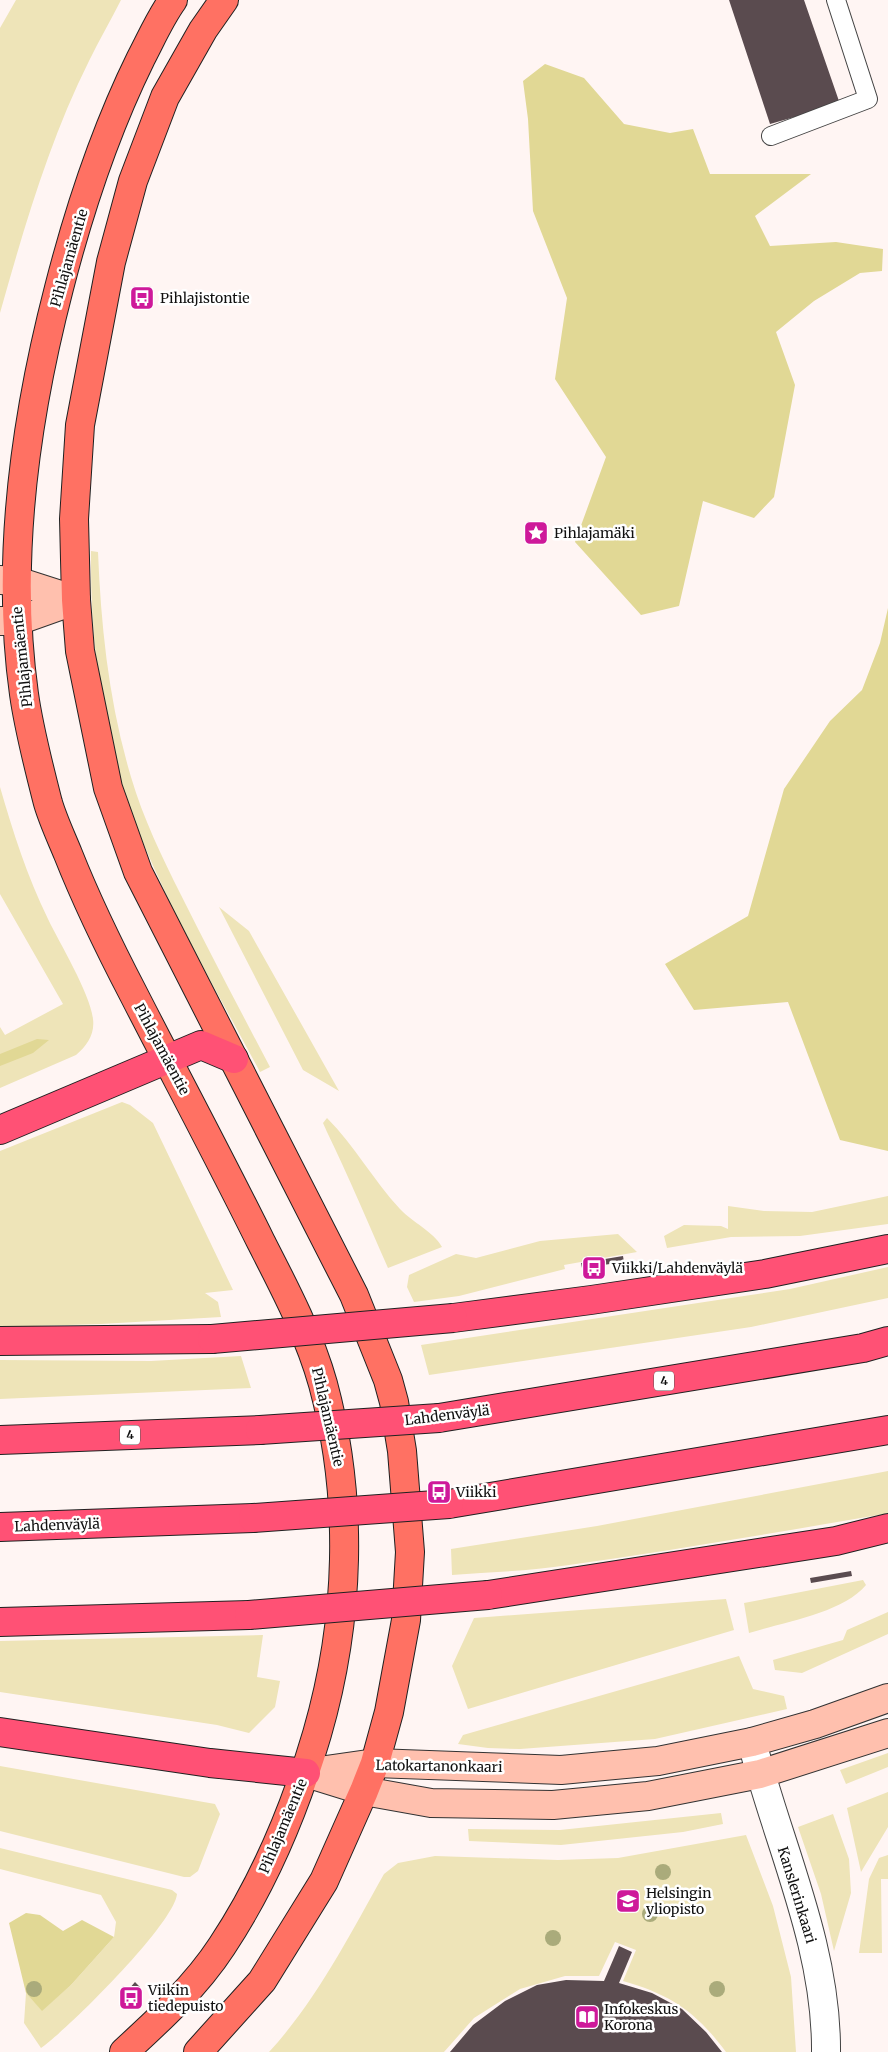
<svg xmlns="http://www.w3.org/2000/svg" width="888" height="2052" viewBox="0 0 888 2052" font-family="Merriweather,serif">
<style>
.green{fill:#eee4b8}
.forest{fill:#e1d895}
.building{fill:#5a4b4f}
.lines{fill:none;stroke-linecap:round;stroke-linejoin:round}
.lane-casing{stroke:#434343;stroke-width:20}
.street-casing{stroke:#434343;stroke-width:30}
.secondary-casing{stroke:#323232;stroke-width:30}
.primary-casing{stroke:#212121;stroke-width:30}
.highway-casing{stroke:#212121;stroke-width:30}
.lane{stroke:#fff;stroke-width:18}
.street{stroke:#fff;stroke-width:28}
.secondary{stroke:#ffc0ae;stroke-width:28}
.primary{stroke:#ff7163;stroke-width:28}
.highway{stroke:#ff5175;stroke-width:28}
.highway-bridge-casing{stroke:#212121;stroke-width:30;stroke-linecap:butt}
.highway-bridge{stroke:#ff5175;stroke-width:28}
.tree{fill:#aaab7b}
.labels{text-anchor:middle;stroke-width:5;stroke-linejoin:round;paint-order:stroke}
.shield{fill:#fff;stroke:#585858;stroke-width:1}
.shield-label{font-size:12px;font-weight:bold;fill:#101010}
.street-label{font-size:14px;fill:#101010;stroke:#fff}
.poi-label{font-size:14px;fill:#101010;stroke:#fff;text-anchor:start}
</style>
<rect width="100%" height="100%" fill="#fff5f3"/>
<path class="green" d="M 16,0 L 121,0 C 111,20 99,40 89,61 C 49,141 24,228 0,313 L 0,28 Z
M 91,551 L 98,552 C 101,628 109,703 131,777 C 143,818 162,857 181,895 C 210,953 240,1010 270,1067 L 260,1072 C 215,988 166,904 132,815 C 101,731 90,641 91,551 Z
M 0,787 C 13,832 27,876 48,919 C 60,944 90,993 93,1019 C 95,1034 87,1046 76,1055 L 0,1088 L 0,1027 L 5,1035 L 63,1004 L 0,894 Z
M 219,907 L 249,931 L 339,1091 L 303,1070 Z
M 122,1102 L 130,1105 L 153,1123 L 233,1290 L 205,1293 L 218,1302 L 221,1317 L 101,1324 L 0,1327 L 0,1151 Z
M 327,1118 C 355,1146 373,1180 400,1209 C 413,1223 433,1231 442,1247 L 388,1268 C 368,1223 349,1177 327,1132 L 323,1123 Z
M 888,1196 L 888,1224 L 800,1236 L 731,1237 L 667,1248 L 664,1236 L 684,1225 L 721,1226 L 728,1229 L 728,1206 L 764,1211 L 812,1212 Z
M 618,1234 L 637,1252 L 564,1265 L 565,1269 L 459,1296 L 414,1302 L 407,1287 L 409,1275 L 456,1254 L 476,1258 L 540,1241 Z
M 888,1267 L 888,1298 L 751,1327 L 429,1375 L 421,1345 L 790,1289 Z
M 241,1356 L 251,1388 L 0,1399 L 0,1360 L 151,1361 Z
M 888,1471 L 888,1513 L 884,1514 C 779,1532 674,1550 569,1565 C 531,1571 491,1572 452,1575 L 451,1549 L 597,1526 Z
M 863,1580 L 866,1585 C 843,1613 784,1622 749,1633 L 744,1603 Z
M 726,1599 L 734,1630 L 468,1709 L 452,1666 L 474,1618 Z
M 888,1612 L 888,1634 L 802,1673 L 775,1670 L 773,1660 L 843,1640 L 847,1630 Z
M 263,1635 L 257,1677 L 280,1681 L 275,1707 L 249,1733 L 217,1725 L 0,1692 L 0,1641 Z
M 739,1656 L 753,1689 L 784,1696 L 787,1709 L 655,1739 L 520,1749 L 488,1748 L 458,1744 L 463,1735 Z
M 888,1753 L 888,1767 L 846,1784 L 840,1770 Z
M 0,1766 L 215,1804 L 220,1814 L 198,1871 L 190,1877 L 184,1877 L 0,1831 Z
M 888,1792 L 888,1827 L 861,1872 L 847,1808 Z
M 721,1813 L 723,1824 L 683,1832 L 561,1845 L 469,1841 L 468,1829 L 560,1830 Z
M 833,1814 L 849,1859 L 851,1893 L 834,1951 L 821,1894 L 798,1827 Z
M 746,1835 L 773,1906 L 791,1977 L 796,2052 L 726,2052 C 696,2012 672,1995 623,1981 L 636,1950 L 615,1942 L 599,1976 L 565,1976 L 520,1989 L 474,2018 L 444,2052 L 269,2052 C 317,2000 349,1936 384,1874 L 398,1863 L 435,1856 L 558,1860 L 618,1858 Z
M 0,1848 L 172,1890 L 177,1894 C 174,1924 68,2029 41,2048 L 24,2023 L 26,1993 L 42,2010 L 71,1985 L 114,1937 L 116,1922 L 101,1895 L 0,1869 Z
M 888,1855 L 888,1879 L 881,1879 L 882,1953 L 859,1953 L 869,1879 L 879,1858 Z"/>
<path class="forest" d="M 545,64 L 584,78 L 624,124 L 670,133 L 693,129 L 710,174 L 811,174 L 755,216 L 770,246 L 836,242 L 883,249 L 882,271 L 860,273 L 814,301 L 776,332 L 795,385 L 774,497 L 754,518 L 703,501 L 679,606 L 641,615 L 575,542 L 606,457 L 555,379 L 567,298 L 533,211 L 528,119 L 523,81 Z
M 888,608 L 888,1151 L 840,1140 L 788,1002 L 694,1010 L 665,964 L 748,916 L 784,789 L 830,721 L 862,690 L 880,643 Z
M 37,1039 L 49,1040 L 33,1053 L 0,1066 L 0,1054 Z
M 26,1913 L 40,1915 L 63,1931 L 82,1920 L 114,1937 L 71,1985 L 42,2011 L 26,1993 L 9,1923 Z"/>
<path class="building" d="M 729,0 L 804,0 L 840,104 L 770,124 Z
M 141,286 L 150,288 L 147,310 L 137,308 Z
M 623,1256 L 624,1262 L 582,1268 L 581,1263 Z
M 851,1571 L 852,1576 L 811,1583 L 810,1578 Z
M 619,1946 L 632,1952 L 619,1983 L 652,1993 L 682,2009 L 706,2032 L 722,2052 L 450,2052 L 473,2025 L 505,2001 L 537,1985 L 566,1980 L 604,1981 Z
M 135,1982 L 141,1988 L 129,2002 L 122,1997 Z"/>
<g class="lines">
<defs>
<path id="lane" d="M 771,136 L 868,99 L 836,0"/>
<path id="street" d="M 752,1742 C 778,1844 827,1945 826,2052"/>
<path id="secondary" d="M 0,580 L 17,581 L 76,600
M 0,621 L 17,621 L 76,600
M 312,1772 L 375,1763 L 561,1770 L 658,1761 L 752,1742 L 815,1724 L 888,1698
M 306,1773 L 364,1791 L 431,1803 L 553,1805 L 648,1796 L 760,1774 L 888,1733"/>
<path id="primary" d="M 124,2052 C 159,2020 196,1986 222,1946 C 265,1881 295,1809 317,1734 C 350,1620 354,1499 323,1384 C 309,1334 284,1287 261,1242 C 220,1159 176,1077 134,995 C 110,949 87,902 68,854 C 61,837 53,820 48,803 C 39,768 29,730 24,694 C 5,559 25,419 59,288 C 79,210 105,131 141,58 C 151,39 160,18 173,0
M 198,2052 L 262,1981 L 324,1881 L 364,1791 L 375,1763 L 389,1712 L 406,1620 L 410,1552 L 402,1451 L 394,1402 L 388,1380 L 354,1295 L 138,872 L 108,788 L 80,651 L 76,600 L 74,519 L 80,425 L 111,262 L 133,181 L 165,97 L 203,30 L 224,0"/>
<path id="highway" d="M 0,1130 L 201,1045 L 234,1059
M 453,1318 L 591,1300 L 765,1274 L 888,1249
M 0,1341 L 212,1339
M 439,1418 L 863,1348 L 888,1341
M 0,1440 L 260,1430
M 449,1504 L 888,1430
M 0,1527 L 253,1518
M 488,1595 L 836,1541 L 888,1528
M 0,1622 L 249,1615
M 0,1732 L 210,1763 L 306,1773"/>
</defs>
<use href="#lane" class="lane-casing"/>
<use href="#street" class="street-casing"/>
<use href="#secondary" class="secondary-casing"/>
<use href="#primary" class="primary-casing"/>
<use href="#highway" class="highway-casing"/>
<use href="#lane" class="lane"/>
<use href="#street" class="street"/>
<use href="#secondary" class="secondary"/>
<use href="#primary" class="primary"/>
<use href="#highway" class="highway"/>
<defs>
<path id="highway-bridge" d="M 212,1339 L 453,1318
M 260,1430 L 439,1418
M 253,1518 L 449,1504
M 249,1615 L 488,1595"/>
</defs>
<use href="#highway-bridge" class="highway-bridge-casing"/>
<use href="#highway-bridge" class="highway-bridge"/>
</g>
<g class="tree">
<circle cx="663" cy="1872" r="8"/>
<circle cx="650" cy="1914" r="8"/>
<circle cx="553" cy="1938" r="8"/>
<circle cx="34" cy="1989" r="8"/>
<circle cx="717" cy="1989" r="8"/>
</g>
<defs>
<symbol id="bus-square" viewBox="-11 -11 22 22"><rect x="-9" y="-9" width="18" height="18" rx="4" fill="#ce199a" stroke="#fff"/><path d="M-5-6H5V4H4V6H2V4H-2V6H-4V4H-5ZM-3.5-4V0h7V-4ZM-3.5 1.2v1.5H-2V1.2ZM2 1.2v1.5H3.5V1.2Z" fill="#fff"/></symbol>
<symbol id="sight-square" viewBox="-11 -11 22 22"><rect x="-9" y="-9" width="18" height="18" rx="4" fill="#ce199a" stroke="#fff"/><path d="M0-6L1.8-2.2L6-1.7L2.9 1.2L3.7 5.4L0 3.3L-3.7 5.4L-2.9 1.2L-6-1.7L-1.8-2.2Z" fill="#fff"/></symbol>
<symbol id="university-square" viewBox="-11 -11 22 22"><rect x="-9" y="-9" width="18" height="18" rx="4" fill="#ce199a" stroke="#fff"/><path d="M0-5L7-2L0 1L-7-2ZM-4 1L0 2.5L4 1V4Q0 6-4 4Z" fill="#fff"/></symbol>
<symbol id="library-square" viewBox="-11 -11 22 22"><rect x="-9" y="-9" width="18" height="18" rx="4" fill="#ce199a" stroke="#fff"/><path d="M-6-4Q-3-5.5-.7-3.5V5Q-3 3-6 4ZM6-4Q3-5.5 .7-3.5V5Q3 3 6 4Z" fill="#fff"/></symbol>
</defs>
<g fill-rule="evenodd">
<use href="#bus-square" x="128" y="284" width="28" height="28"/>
<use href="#sight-square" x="522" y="519" width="28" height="28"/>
<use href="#bus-square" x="580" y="1254" width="28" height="28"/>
<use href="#bus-square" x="425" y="1478" width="28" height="28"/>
<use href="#university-square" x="614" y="1887" width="28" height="28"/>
<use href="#bus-square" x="117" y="1984" width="28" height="28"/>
<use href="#library-square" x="573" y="2003" width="28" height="28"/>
</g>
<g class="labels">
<g class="shield">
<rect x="654" y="1371.5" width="20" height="19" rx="4"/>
<rect x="120" y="1425.5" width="20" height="19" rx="4"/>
</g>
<g class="shield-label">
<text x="664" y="1385">4</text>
<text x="130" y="1439">4</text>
</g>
<g class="street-label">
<text transform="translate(69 258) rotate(-74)" y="5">Pihlajamäentie</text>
<text transform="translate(22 657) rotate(-96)" y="5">Pihlajamäentie</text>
<text transform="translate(162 1049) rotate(62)" y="5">Pihlajamäentie</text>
<text transform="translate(447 1415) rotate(-7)" y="5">Lahdenväylä</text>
<text transform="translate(328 1417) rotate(77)" y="5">Pihlajamäentie</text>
<text transform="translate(57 1525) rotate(-2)" y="5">Lahdenväylä</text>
<text transform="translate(439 1766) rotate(1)" y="5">Latokartanonkaari</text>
<text transform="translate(283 1826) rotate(-67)" y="5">Pihlajamäentie</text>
<text transform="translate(797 1895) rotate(73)" y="5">Kanslerinkaari</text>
</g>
<g class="poi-label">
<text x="160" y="303">Pihlajistontie</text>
<text x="554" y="538">Pihlajamäki</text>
<text x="612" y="1273">Viikki/Lahdenväylä</text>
<text x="456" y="1497">Viikki</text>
<text x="646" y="1898">Helsingin<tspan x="646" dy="16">yliopisto</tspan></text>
<text x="148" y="1995">Viikin<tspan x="148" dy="16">tiedepuisto</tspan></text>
<text x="604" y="2014">Infokeskus<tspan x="604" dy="16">Korona</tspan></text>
</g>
</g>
</svg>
